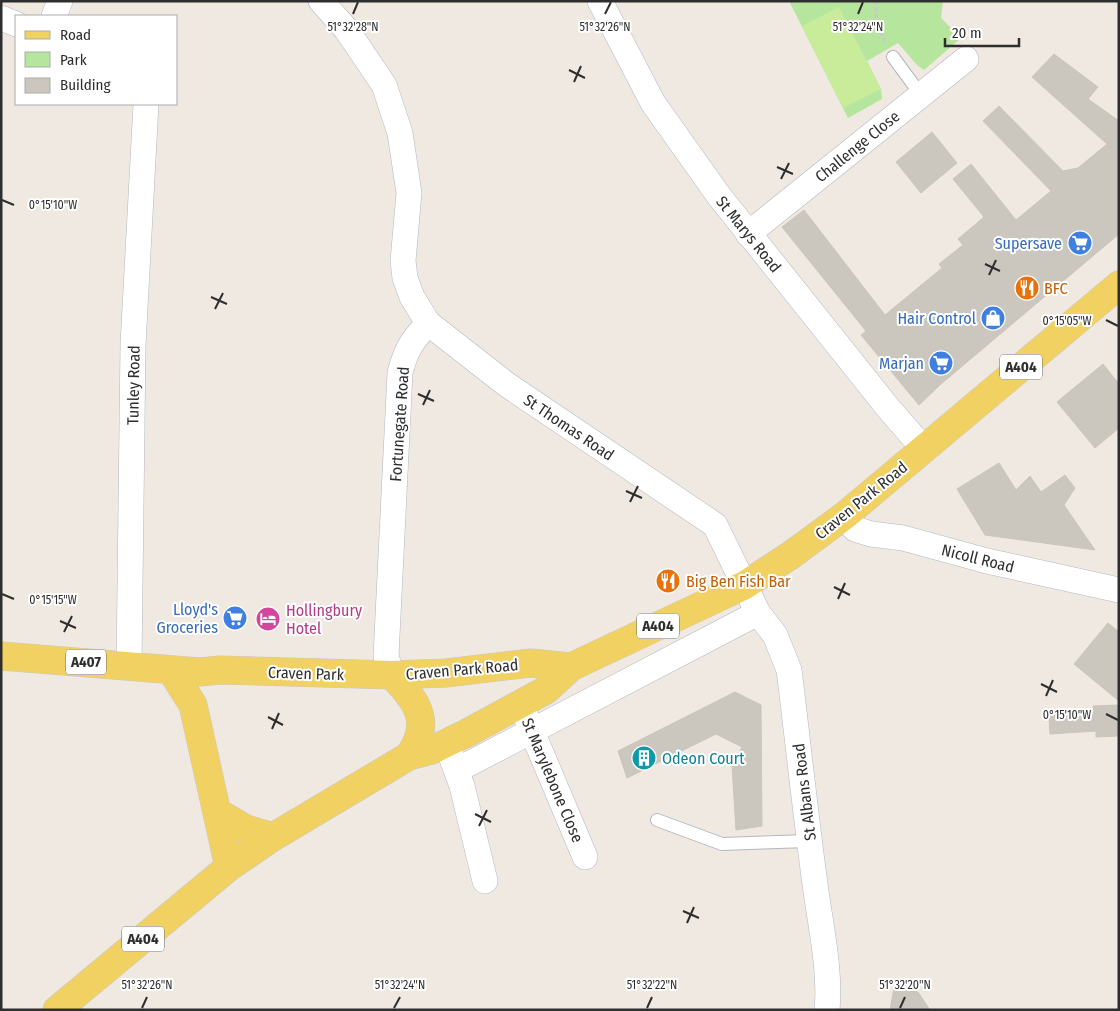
<svg xmlns="http://www.w3.org/2000/svg" width="1120" height="1011" viewBox="0 0 1120 1011" font-family="'Fira Sans Condensed',sans-serif">
<style>
.green{fill:#b6e59e}
.pitch{fill:#c9ec9a}
.building{fill:#cbc7bf;stroke:#cbc5ba}
.lines{fill:none;stroke-linecap:round;stroke-linejoin:round}
.lane-casing{stroke:#b4b7c1;stroke-width:14}
.street-casing{stroke:#b4b7c1;stroke-width:26}
.primary-casing{stroke:#c9c9c9;stroke-width:29}
.path{stroke:#c9c9c9;stroke-width:3;stroke-dasharray:4 2.5;stroke-linecap:butt}
.lane{stroke:#fff;stroke-width:12}
.street{stroke:#fff;stroke-width:25}
.primary{stroke:#f2d163;stroke-width:28}
.ticks{fill:none;stroke:#2e2e2e;stroke-width:2}
.labels{text-anchor:middle;stroke-width:4;stroke-linejoin:round;paint-order:stroke}
.shield{fill:#fff;stroke:#6d6d6d;stroke-width:1}
.shield-label{font-size:15px;font-weight:bold;fill:#2e2e2e}
.street-label{font-size:16px;fill:#2e2e2e;stroke:#fff}
.shop-label{font-size:16px;fill:#366cbe;stroke:#fff;text-anchor:end}
.food-label{font-size:16px;fill:#c56008;stroke:#fff;text-anchor:start}
.hotel-label{font-size:16px;fill:#b23c85;stroke:#fff;text-anchor:start}
.culture-label{font-size:16px;fill:#0d838f;stroke:#fff;text-anchor:start}
.ticks-label{font-size:12px;text-anchor:middle;fill:#2e2e2e;stroke:#fff;stroke-width:4;stroke-linejoin:round;paint-order:stroke}
</style>
<rect width="100%" height="100%" fill="#efe9e1"/>
<path class="green" d="M 789,1 L 943,1 L 941,18 L 961,38 L 924,70 L 917,65 L 898,43 L 867,61 L 881,89 L 882,99 L 848,118 Z"/>
<path class="pitch" d="M 839,7 L 881,89 L 843,108 L 802,26 Z"/>
<path class="building" d="M 1054,54 L 1098,87 L 1088,99 L 1119,121 L 1119,234 L 941,384 L 919,405 L 861,335 L 866,331 L 782,227 L 804,210 L 885,315 L 942,268 L 939,264 L 963,245 L 958,239 L 984,217 L 953,179 L 971,164 L 1016,220 L 1051,191 L 983,121 L 999,106 L 1063,171 L 1078,168 L 1107,144 L 1032,77 Z
M 932,132 L 957,163 L 921,193 L 896,162 Z
M 1103,364 L 1119,384 L 1119,428 L 1095,448 L 1057,402 Z
M 999,463 L 1016,490 L 1030,476 L 1041,492 L 1065,475 L 1075,488 L 1064,505 L 1095,550 L 985,535 L 957,489 Z
M 1108,623 L 1119,632 L 1119,701 L 1074,664 Z
M 735,692 L 761,705 L 762,826 L 736,830 L 732,766 L 742,747 L 716,734 L 627,778 L 618,751 Z
M 1119,705 L 1119,736 L 1096,737 L 1096,731 L 1050,734 L 1049,716 L 1094,712 L 1093,706 Z
M 894,988 L 918,992 L 930,1010 L 890,1010 Z"/>
<g class="lines">
<defs>
<path id="lane" d="M 893,57 L 921,95
M 657,820 L 722,844 L 809,841"/>
<path id="street" d="M 321,1 L 346,29 L 384,85 L 400,133 L 409,193 L 403,261 L 405,278 L 412,297 L 428,323 L 506,384 L 715,525 L 758,613 L 775,635 L 789,670 L 791,686 C 799,752 806,818 815,884 C 820,923 831,971 827,1010
M 600,1 L 653,103 L 719,196 L 889,409 L 924,449
M 54,16 L 60,1
M 1,18 L 16,24
M 748,234 L 966,59
M 844,516 L 855,529 L 871,534 L 903,538 L 987,561 L 1119,590
M 129,666 L 133,345 L 146,104
M 392,675 L 386,656 L 400,373 C 406,349 412,341 428,323
M 526,717 L 585,857
M 451,756 L 462,786 L 485,881
M 457,770 L 758,613"/>
<path id="primary" d="M 1,656 L 200,672 L 220,670 L 392,675 L 446,673 L 531,663 L 571,667
M 171,670 L 193,705 L 229,867
M 392,675 C 409,693 428,713 418,739 C 416,745 412,751 409,756
M 217,812 L 246,829 L 273,837
M 57,1010 L 229,867 L 273,837 L 409,756 L 432,750 L 467,733 L 546,690 L 571,667 L 745,585 L 791,555 L 844,516 L 881,485 L 1119,285"/>
</defs>
<use href="#lane" class="lane-casing"/>
<use href="#street" class="street-casing"/>
<use href="#primary" class="primary-casing"/>
<path class="path" d="M 876,1 L 876,24 L 885,41"/>
<use href="#lane" class="lane"/>
<use href="#street" class="street"/>
<use href="#primary" class="primary"/>
</g>
<path class="ticks" d="M 353,14 L 358,2M 605,14 L 611,2M 858,14 L 863,2M 569,70 L 585,78M 574,82 L 581,66M 777,167 L 793,174M 781,179 L 789,163M 2,200 L 14,205M 985,264 L 1000,271M 989,275 L 996,260M 211,297 L 227,304M 215,309 L 223,293M 1106,320 L 1118,326M 418,394 L 434,401M 423,405 L 430,390M 626,491 L 642,498M 630,502 L 638,486M 834,587 L 850,595M 2,594 L 14,599M 838,599 L 845,583M 60,621 L 76,628M 64,632 L 72,616M 1041,684 L 1057,692M 1046,696 L 1053,680M 1106,714 L 1118,720M 268,717 L 283,725M 272,729 L 279,713M 475,814 L 491,822M 479,826 L 487,810M 683,911 L 699,918M 687,923 L 694,907M 142,1008 L 147,997M 394,1008 L 400,997M 647,1008 L 652,997M 900,1008 L 905,997"/>
<defs>
<symbol id="supermarket-disc" viewBox="-11 -11 22 22"><circle r="9.5" fill="#3f7fe0" stroke="#fff"/><path d="M-6-5.5h2.5l.6 2H6L4.5 2H-2.5L-4.4-4H-6ZM-1.5 3.2a1.3 1.3 0 1 0 .1 0ZM3 3.2a1.3 1.3 0 1 0 .1 0Z" fill="#fff"/></symbol>
<symbol id="restaurant-disc" viewBox="-11 -11 22 22"><circle r="9.5" fill="#e8710a" stroke="#fff"/><path d="M-5-6h1v4h1v-4h1v4h1v-4h1v5L-1.5 .5V6h-2V.5L-5-1ZM5-6V6H3V1.5H1.5Q1.5-4 5-6Z" fill="#fff"/></symbol>
<symbol id="shop-disc" viewBox="-11 -11 22 22"><circle r="9.5" fill="#3f7fe0" stroke="#fff"/><path d="M-5-2.5h2.3a2.7 3.5 0 0 1 5.4 0H5L5.5 6h-11ZM-1.5-2.5h3a1.5 2.3 0 0 0-3 0Z" fill="#fff"/></symbol>
<symbol id="hotel-disc" viewBox="-11 -11 22 22"><circle r="9.5" fill="#d1479c" stroke="#fff"/><path d="M-6-4.5h1.5V1H6V5H4.5V3h-9V5H-6ZM-4 0a1.8 1.8 0 1 1 3.6 0ZM.5 0V-2.5h3Q6-2.5 6 0Z" fill="#fff"/></symbol>
<symbol id="building-disc" viewBox="-11 -11 22 22"><circle r="9.5" fill="#0f9aa8" stroke="#fff"/><path d="M-4-6H4V6H1V3H-1V6H-4ZM-2.5-4.3h1.7v1.8h-1.7ZM.8-4.3h1.7v1.8H.8ZM-2.5-1h1.7V.8h-1.7ZM.8-1h1.7V.8H.8Z" fill="#fff"/></symbol>
</defs>
<g fill-rule="evenodd">
<use href="#supermarket-disc" x="1066" y="229" width="28" height="28"/>
<use href="#restaurant-disc" x="1013" y="274" width="28" height="28"/>
<use href="#shop-disc" x="979" y="304" width="28" height="28"/>
<use href="#supermarket-disc" x="927" y="349" width="28" height="28"/>
<use href="#restaurant-disc" x="654" y="567" width="28" height="28"/>
<use href="#supermarket-disc" x="221" y="604" width="28" height="28"/>
<use href="#hotel-disc" x="254" y="605" width="28" height="28"/>
<use href="#building-disc" x="630" y="744" width="28" height="28"/>
</g>
<g class="labels">
<g class="shield">
<rect x="1000" y="354.5" width="42" height="25" rx="4"/>
<rect x="637" y="613.5" width="42" height="25" rx="4"/>
<rect x="66" y="649.5" width="40" height="25" rx="4"/>
<rect x="122" y="926.5" width="42" height="25" rx="4"/>
</g>
<g class="shield-label">
<text x="1021" y="372">A404</text>
<text x="658" y="631">A404</text>
<text x="86" y="667">A407</text>
<text x="143" y="944">A404</text>
</g>
<g class="street-label">
<text transform="translate(857 146) rotate(-39)" y="6">Challenge Close</text>
<text transform="translate(749 234) rotate(51)" y="6">St Marys Road</text>
<text transform="translate(133 385) rotate(-89)" y="6">Tunley Road</text>
<text transform="translate(399 424) rotate(-86)" y="6">Fortunegate Road</text>
<text transform="translate(569 427) rotate(34)" y="6">St Thomas Road</text>
<text transform="translate(861 500) rotate(-39)" y="6">Craven Park Road</text>
<text transform="translate(978 558) rotate(14)" y="6">Nicoll Road</text>
<text transform="translate(462 669) rotate(-5)" y="6">Craven Park Road</text>
<text transform="translate(306 673) rotate(2)" y="6">Craven Park</text>
<text transform="translate(553 780) rotate(67)" y="6">St Marylebone Close</text>
<text transform="translate(804 792) rotate(-97)" y="6">St Albans Road</text>
</g>
<g class="shop-label">
<text x="1062" y="249">Supersave</text>
<text x="976" y="324">Hair Control</text>
<text x="924" y="369">Marjan</text>
<text x="218" y="615">Lloyd's<tspan x="218" dy="18">Groceries</tspan></text>
</g>
<g class="food-label">
<text x="1044" y="294">BFC</text>
<text x="686" y="587">Big Ben Fish Bar</text>
</g>
<g class="hotel-label">
<text x="286" y="616">Hollingbury<tspan x="286" dy="18">Hotel</tspan></text>
</g>
<g class="culture-label">
<text x="662" y="764">Odeon Court</text>
</g>
</g>
<g class="ticks-label">
<text x="353" y="31">51°32'28"N</text>
<text x="605" y="31">51°32'26"N</text>
<text x="858" y="31">51°32'24"N</text>
<text x="53" y="209">0°15'10"W</text>
<text x="1067" y="325">0°15'05"W</text>
<text x="53" y="604">0°15'15"W</text>
<text x="1067" y="719">0°15'10"W</text>
<text x="147" y="989">51°32'26"N</text>
<text x="400" y="989">51°32'24"N</text>
<text x="652" y="989">51°32'22"N</text>
<text x="905" y="989">51°32'20"N</text>
</g>
<rect width="1120" height="1011" fill="none" stroke="#2e2e2e" stroke-width="5"/>
<rect x="15" y="15" width="162" height="90" fill="#ffffff" stroke="#ababab"/>
<rect x="25" y="31" width="25" height="8" fill="#f2d163" stroke="#ababab"/>
<text x="60" y="40" font-size="15" fill="#2e2e2e">Road</text>
<rect x="25" y="52" width="25" height="15" fill="#b6e59e" stroke="#ababab"/>
<text x="60" y="65" font-size="15" fill="#2e2e2e">Park</text>
<rect x="25" y="78" width="25" height="15" fill="#cbc7bf" stroke="#ababab"/>
<text x="60" y="90" font-size="15" fill="#2e2e2e">Building</text>
<path d="M945 38v8h74v-8" fill="none" stroke="#2e2e2e" stroke-width="2.5"/>
<text x="952" y="38" font-size="15" fill="#2e2e2e" stroke="#ffffff" stroke-width="4" paint-order="stroke">20 m</text>
</svg>
